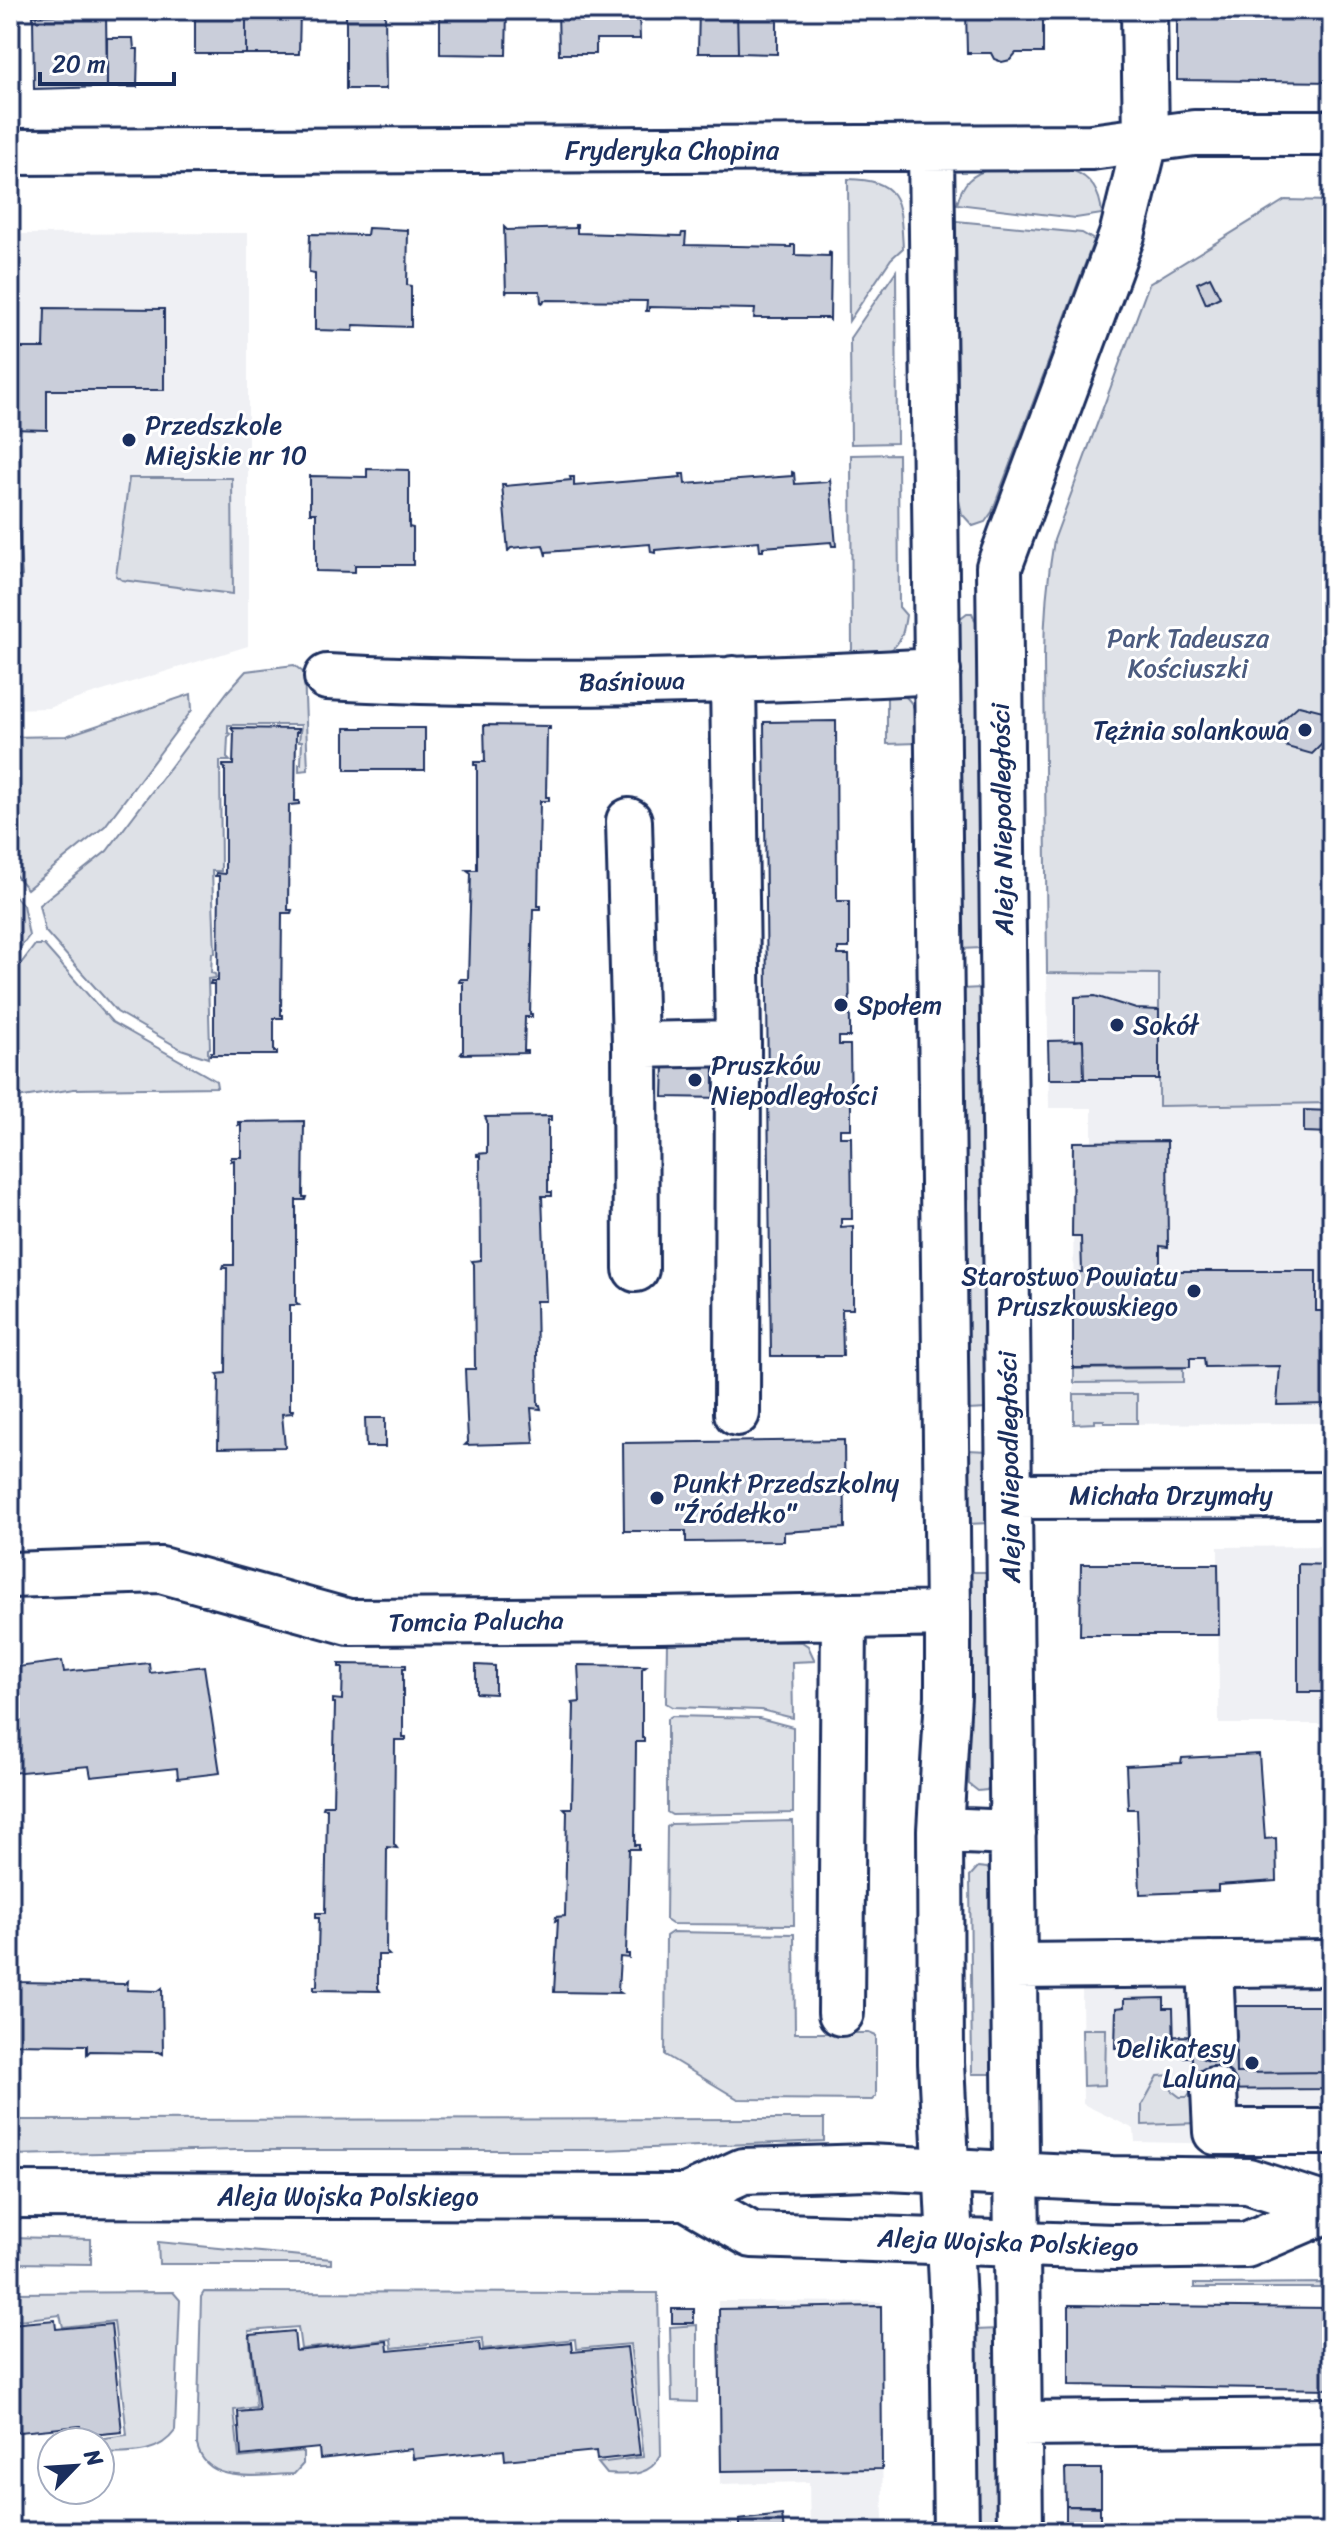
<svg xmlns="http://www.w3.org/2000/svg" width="1342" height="2542" viewBox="0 0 1342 2542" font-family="Sriracha,sans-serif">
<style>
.built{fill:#eff0f4}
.green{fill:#dee1e7;stroke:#7c88a2;stroke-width:2}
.building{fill:#caceda;stroke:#1b2f5e;stroke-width:2}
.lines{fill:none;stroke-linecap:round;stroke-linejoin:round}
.minor-casing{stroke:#1b2f5e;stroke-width:50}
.major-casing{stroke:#1b2f5e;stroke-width:50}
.minor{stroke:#fff;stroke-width:44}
.major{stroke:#fff;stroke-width:44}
.poi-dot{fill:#1b2f5e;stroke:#fff;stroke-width:3}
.labels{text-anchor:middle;stroke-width:6;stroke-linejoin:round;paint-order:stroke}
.street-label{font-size:26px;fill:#1b2f5e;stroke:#fff}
.poi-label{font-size:26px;fill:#1b2f5e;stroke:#fff;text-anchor:start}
.park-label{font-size:26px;fill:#4c5c80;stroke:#fff}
</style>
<rect width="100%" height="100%" fill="#fff"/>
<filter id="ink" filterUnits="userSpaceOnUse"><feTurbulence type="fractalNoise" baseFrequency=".0125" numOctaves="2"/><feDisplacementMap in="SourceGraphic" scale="16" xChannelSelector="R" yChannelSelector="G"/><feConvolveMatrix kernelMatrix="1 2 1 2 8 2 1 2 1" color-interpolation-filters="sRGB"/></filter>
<g filter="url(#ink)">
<path class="built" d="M 248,233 L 248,646 L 48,708 L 10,709 L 10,234 Z
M 1047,973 L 1159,973 L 1159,1106 L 1332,1103 L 1332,1423 L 1074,1424 L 1073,1142 L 1092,1141 L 1092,1108 L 1049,1108 Z
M 1332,1546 L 1332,1730 L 1327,1730 L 1327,1724 L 1219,1724 L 1218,1547 Z
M 1332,1973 L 1332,2146 L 1135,2142 L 1134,2129 L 1083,2104 L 1082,1983 Z
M 718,2301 L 881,2302 L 883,2532 L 810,2532 L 809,2482 L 720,2484 Z"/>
<path class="green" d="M 993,168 C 1038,168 1097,153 1102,214 L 1076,218 L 957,204 C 962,183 971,174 993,168 Z
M 848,179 C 902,180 900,202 903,248 L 891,259 L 849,321 Z
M 1285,200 L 1332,201 L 1332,1103 L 1159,1106 L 1159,974 L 1047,973 L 1044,659 C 1044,618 1047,580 1054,540 L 1149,284 Z
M 956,221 L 1082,233 L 1094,240 L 992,512 L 985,522 L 973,526 L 962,514 L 959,500 Z
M 896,271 L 897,443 L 851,444 L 850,338 Z
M 898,454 L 899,607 L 906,615 C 904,629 902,643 889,651 L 852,654 L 851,455 Z
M 129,478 L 232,478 L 233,594 L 122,580 L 116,576 Z
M 10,520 L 18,522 L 22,576 L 10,580 Z
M 967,613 L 972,613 L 978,627 L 981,948 L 961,949 L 958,620 Z
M 294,665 L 304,673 L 308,770 L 299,771 L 299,764 L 301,764 L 302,741 L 299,741 L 301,725 L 228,725 L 228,733 L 231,734 L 228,737 L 227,758 L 230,761 L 220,761 L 221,871 L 212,871 L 215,953 L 212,953 L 211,973 L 215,974 L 216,978 L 208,979 L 210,1048 L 208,1049 L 208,1058 L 181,1049 L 117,1012 L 45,931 L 39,905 L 107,851 L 228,691 L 246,671 Z
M 887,688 C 918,696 918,716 918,743 L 887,744 Z
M 191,694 L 192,710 L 105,826 L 27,889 L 10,869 L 10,737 L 66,736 Z
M 10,891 L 23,905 L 29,936 L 10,961 Z
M 35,945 L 44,945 L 112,1022 L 216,1081 L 217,1087 L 74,1089 L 10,1099 L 10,978 Z
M 981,988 L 988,1409 L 967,1410 L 961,989 Z
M 1183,1368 L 1183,1382 L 1074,1383 L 1074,1369 Z
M 1074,1394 L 1137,1394 L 1137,1423 L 1104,1423 L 1104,1420 L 1095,1420 L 1095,1423 L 1074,1424 Z
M 967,1450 L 989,1451 L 990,1523 L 967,1524 Z
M 967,1572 L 990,1572 L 991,1780 L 987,1790 L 978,1791 L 969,1784 Z
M 678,1640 L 802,1642 L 808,1646 L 815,1661 L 792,1662 L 793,1718 L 761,1710 L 673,1707 L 666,1703 L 667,1642 Z
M 672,1716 L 759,1718 L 793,1727 L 793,1813 L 672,1815 L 667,1812 L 667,1719 Z
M 793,1821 L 794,1925 L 672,1924 L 666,1920 L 667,1827 L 671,1824 Z
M 978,1867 L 987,1868 L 991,1873 L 994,2074 L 972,2074 L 970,1876 Z
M 672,1932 L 794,1934 L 795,2033 L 869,2033 L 876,2036 L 876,2096 L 872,2100 L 738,2099 L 665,2055 L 666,1936 Z
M 1082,2029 L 1106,2029 L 1105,2085 L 1083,2086 Z
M 1171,2075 L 1172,2091 L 1180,2097 L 1187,2097 L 1192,2090 L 1198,2091 L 1198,2123 L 1142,2125 L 1142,2105 L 1158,2076 Z
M 824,2119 L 824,2141 L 602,2150 L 238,2150 L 10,2155 L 10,2120 Z
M 10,2237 L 91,2239 L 91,2264 L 10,2263 Z
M 158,2242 L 331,2259 L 331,2264 L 159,2264 Z
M 1332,2283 L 1332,2288 L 1194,2288 L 1194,2284 L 1208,2284 Z
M 173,2292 L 180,2300 L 175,2431 C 157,2456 128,2452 100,2453 L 100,2442 L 82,2441 L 127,2435 L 114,2321 L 63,2327 L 60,2315 L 10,2321 L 10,2293 Z
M 204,2292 L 658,2293 L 661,2455 C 649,2477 630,2475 607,2474 L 598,2463 L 644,2457 L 630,2344 L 576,2349 L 575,2339 L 483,2349 L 482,2338 L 392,2348 L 391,2339 L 301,2349 L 298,2327 L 249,2331 L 256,2407 L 234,2410 L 239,2458 L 303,2451 L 303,2464 L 294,2474 C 261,2474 207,2487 197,2445 L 201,2297 Z
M 697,2325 L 697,2402 L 672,2401 L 670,2327 Z
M 998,2329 L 1000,2532 L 977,2532 L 975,2330 Z"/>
<path class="building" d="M 195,10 L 246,10 L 246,54 L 195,54 Z
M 246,10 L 300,10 L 299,54 L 246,54 Z
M 346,10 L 385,10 L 386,89 L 346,89 Z
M 440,10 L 507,10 L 506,55 L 440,54 Z
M 558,10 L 639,10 L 640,39 L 596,39 L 596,54 L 559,54 Z
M 699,10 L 737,10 L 738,53 L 698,53 Z
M 737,10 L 777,10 L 777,54 L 738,53 Z
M 966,10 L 1043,10 L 1043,53 L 1016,53 L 1010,60 L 1002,62 L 994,59 L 991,53 L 967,53 Z
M 1177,10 L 1332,10 L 1332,82 L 1177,80 Z
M 106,13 L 107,87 L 34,89 L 33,16 Z
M 107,38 L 133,38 L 134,49 L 138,49 L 137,87 L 107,87 Z
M 575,225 L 577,225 L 577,233 L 681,236 L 682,233 L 686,233 L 685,245 L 791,247 L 791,245 L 795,245 L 795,255 L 829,256 L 829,252 L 831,253 L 830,320 L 828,318 L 754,318 L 755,309 L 649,307 L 649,311 L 646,311 L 647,301 L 544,300 L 543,303 L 541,302 L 540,291 L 507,291 L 506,294 L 504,227 L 507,230 L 575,228 Z
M 368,228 L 408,230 L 407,285 L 411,286 L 411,327 L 354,325 L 353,331 L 315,330 L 315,274 L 309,273 L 310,234 L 367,235 Z
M 1210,277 L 1220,297 L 1206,304 L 1197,283 Z
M 45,308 L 164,309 L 164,390 L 47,390 L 47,430 L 10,429 L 10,348 L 44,348 Z
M 367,469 L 409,470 L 409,527 L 413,528 L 413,565 L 355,565 L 355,572 L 316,571 L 316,513 L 310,513 L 310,476 L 367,477 Z
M 792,472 L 794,473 L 795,484 L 827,482 L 830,479 L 836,546 L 832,546 L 831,542 L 763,547 L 763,551 L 760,551 L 759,541 L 655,550 L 655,553 L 651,552 L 650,544 L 546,552 L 546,556 L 543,545 L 511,548 L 508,551 L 502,484 L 505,484 L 505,486 L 571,480 L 570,477 L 574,477 L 574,486 L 681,477 L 680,474 L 684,474 L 685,484 L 792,476 Z
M 1299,705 L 1323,711 L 1330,736 L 1312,754 L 1287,747 L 1279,723 Z
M 836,721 L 837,901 L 849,901 L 849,948 L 838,948 L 838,955 L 849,955 L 850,1026 L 850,1037 L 839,1037 L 839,1045 L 850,1045 L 851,1112 L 851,1129 L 840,1129 L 840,1137 L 851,1137 L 852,1219 L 841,1219 L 841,1227 L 853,1226 L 853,1309 L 842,1309 L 843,1356 L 771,1356 L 764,722 Z
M 484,725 L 550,726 L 550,729 L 547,729 L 546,797 L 549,797 L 549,801 L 540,801 L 538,906 L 541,906 L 541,909 L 533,909 L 530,1014 L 532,1014 L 532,1017 L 525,1017 L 524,1051 L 527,1051 L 527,1053 L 461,1054 L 463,1051 L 463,982 L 459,982 L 460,979 L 468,979 L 471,873 L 467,870 L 477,870 L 477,765 L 474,765 L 474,762 L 485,762 Z
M 231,728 L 299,729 L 298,732 L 296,732 L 295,801 L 299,801 L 299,804 L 289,805 L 288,910 L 292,910 L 291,913 L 282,913 L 281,1015 L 283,1015 L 283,1018 L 274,1018 L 274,1052 L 277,1052 L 277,1055 L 210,1055 L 211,1052 L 214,1052 L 214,984 L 210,984 L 211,981 L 218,981 L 219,876 L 215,876 L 216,873 L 225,874 L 225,768 L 223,767 L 223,765 L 233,765 L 234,732 Z
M 345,728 L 425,728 L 425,770 L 345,770 Z
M 1095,996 L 1136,1009 L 1159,1010 L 1159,1079 L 1084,1079 L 1083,1040 L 1075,1041 L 1075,997 Z
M 1083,1040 L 1084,1079 L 1049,1079 L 1048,1041 Z
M 664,1063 L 728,1064 L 726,1098 L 663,1097 Z
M 1304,1110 L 1332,1111 L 1332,1133 L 1304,1132 Z
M 551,1116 L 551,1120 L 548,1120 L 548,1192 L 552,1192 L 552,1196 L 542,1196 L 546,1301 L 536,1301 L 538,1405 L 540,1405 L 541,1409 L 531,1408 L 534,1443 L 465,1445 L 468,1442 L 465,1369 L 475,1369 L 474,1264 L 472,1261 L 481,1260 L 480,1156 L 477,1156 L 477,1154 L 487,1153 L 487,1121 L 485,1117 Z
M 304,1121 L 303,1197 L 306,1197 L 305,1200 L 296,1200 L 296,1302 L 299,1305 L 290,1305 L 290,1410 L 293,1410 L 292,1413 L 282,1414 L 285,1447 L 218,1448 L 219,1377 L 217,1374 L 226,1373 L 227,1268 L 223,1268 L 224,1265 L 234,1265 L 234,1160 L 231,1161 L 231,1157 L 241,1157 L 241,1124 L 238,1125 L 238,1122 Z
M 1167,1141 L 1168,1247 L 1160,1246 L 1160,1271 L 1316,1271 L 1316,1311 L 1332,1311 L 1332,1404 L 1277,1405 L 1280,1366 L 1205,1367 L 1204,1358 L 1190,1358 L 1190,1367 L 1073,1368 L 1073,1272 L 1082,1272 L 1081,1237 L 1072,1237 L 1073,1142 Z
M 365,1418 L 385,1418 L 385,1447 L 366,1447 Z
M 844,1440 L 845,1528 L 784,1532 L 784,1541 L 686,1542 L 686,1531 L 624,1531 L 623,1443 Z
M 1081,1564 L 1218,1564 L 1219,1635 L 1080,1635 Z
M 1298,1564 L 1332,1565 L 1332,1692 L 1298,1692 Z
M 62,1661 L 64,1672 L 149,1663 L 150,1673 L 204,1666 L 220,1773 L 178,1778 L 177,1768 L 91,1777 L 89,1766 L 10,1773 L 10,1668 Z
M 339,1664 L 406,1665 L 406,1668 L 403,1668 L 403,1737 L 406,1737 L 406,1740 L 395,1740 L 394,1844 L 397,1848 L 387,1847 L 386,1952 L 389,1955 L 378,1955 L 378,1988 L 380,1991 L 314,1990 L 314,1986 L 317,1986 L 319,1918 L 316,1918 L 316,1913 L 325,1913 L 327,1808 L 323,1808 L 324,1805 L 333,1805 L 335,1703 L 333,1703 L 333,1699 L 342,1700 L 343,1667 L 339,1667 Z
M 476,1665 L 495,1666 L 495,1694 L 476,1693 Z
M 578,1665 L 646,1666 L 642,1669 L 642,1738 L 644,1738 L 644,1742 L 636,1742 L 635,1845 L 639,1845 L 639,1849 L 629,1849 L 626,1954 L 629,1954 L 629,1958 L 620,1957 L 618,1991 L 621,1993 L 554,1992 L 558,1920 L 555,1921 L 556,1917 L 565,1916 L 567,1811 L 564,1808 L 572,1808 L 574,1705 L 572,1703 L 580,1702 Z
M 1259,1754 L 1265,1839 L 1276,1838 L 1277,1881 L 1218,1885 L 1218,1891 L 1140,1894 L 1137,1809 L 1128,1809 L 1126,1766 L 1181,1763 L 1182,1758 Z
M 16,1973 L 20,1973 L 20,1982 L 124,1984 L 128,1981 L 127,1990 L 158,1991 L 162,1988 L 163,2054 L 159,2052 L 90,2051 L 87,2054 L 87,2045 L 10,2044 L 10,1975 Z
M 1164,1998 L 1164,2008 L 1173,2008 L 1174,2048 L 1165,2048 L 1164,2058 L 1124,2057 L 1125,2048 L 1115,2048 L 1116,2008 L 1124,2007 L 1124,1999 Z
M 1236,2006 L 1332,2006 L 1332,2072 L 1236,2073 Z
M 1174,2036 L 1235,2037 L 1236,2073 L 1332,2072 L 1332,2089 L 1192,2090 L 1192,2057 L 1164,2057 L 1165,2048 L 1174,2048 Z
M 1069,2305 L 1332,2308 L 1332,2389 L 1069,2385 Z
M 881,2306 L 882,2469 L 721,2471 L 719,2309 Z
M 672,2309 L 694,2309 L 694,2323 L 672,2323 Z
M 55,2320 L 56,2329 L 111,2324 L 122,2432 L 80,2436 L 80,2426 L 10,2433 L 10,2324 Z
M 294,2331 L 296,2351 L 387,2341 L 388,2351 L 479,2342 L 480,2351 L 571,2342 L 572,2352 L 627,2347 L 640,2455 L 597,2460 L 596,2451 L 505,2460 L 504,2450 L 413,2459 L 412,2449 L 320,2459 L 319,2448 L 241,2456 L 238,2412 L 259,2410 L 250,2335 Z
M 1065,2469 L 1101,2469 L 1101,2506 L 1066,2506 Z
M 1066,2506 L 1100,2507 L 1100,2532 L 1066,2532 Z
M 782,2515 L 784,2532 L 740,2532 L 739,2520 Z
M 598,2523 L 600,2532 L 562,2532 Z"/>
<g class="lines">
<defs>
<path id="minor" d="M 931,148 L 948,1614 L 948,1696 L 940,1830 L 941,2063 L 953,2303 L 956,2532
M 10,152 L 1091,147 L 1194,133 L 1332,133
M 327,677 C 530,688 735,682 938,671
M 733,679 L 738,1043 L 737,1413
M 629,821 L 635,1045
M 636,1269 L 635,1045 L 738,1043
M 1010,1496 L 1332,1495
M 10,1575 L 161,1570 L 349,1622 L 659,1620 L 948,1614
M 940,1830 L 1013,1833
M 1210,1964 L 1213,2037
M 1014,1966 L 1332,1963
M 841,2013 L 844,1616
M 1214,2090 L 1216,2132 L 1332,2132
M 1020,2424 L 1332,2421
M 1020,2532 L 999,567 L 1122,235 L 1146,138 L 1144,10"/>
<path id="major" d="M 10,2195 L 686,2197 L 743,2171 L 867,2167 L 1112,2179 L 1248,2181 L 1332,2208
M 686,2197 L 752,2235 L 1114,2247 L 1246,2245 L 1332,2208"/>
</defs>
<use href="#minor" class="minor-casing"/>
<use href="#major" class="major-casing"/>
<use href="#minor" class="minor"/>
<use href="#major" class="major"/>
</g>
</g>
<g class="poi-dot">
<circle cx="129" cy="440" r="8"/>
<circle cx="1305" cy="730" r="8"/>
<circle cx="841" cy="1005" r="8"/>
<circle cx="1117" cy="1025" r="8"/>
<circle cx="695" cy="1080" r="8"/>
<circle cx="1194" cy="1291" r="8"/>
<circle cx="657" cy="1498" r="8"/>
<circle cx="1252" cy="2063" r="8"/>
</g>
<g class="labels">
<g class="street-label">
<text x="672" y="159">Fryderyka Chopina</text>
<text transform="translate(632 681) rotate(-1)" y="9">Baśniowa</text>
<text transform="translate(1002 819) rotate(-91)" y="9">Aleja Niepodległości</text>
<text transform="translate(1009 1467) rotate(-91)" y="9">Aleja Niepodległości</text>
<text x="1171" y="1504">Michała Drzymały</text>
<text transform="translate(476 1621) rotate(-1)" y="9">Tomcia Palucha</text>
<text x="348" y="2205">Aleja Wojska Polskiego</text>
<text transform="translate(1008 2242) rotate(2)" y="9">Aleja Wojska Polskiego</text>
</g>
<g class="poi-label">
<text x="145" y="434">Przedszkole<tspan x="145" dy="30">Miejskie nr 10</tspan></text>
<text x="1289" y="739" text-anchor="end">Tężnia solankowa</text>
<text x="857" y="1014">Społem</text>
<text x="1133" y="1034">Sokół</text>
<text x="711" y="1074">Pruszków<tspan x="711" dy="30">Niepodległości</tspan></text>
<text x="1178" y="1285" text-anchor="end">Starostwo Powiatu<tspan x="1178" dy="30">Pruszkowskiego</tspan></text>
<text x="673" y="1492">Punkt Przedszkolny<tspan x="673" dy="30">"Źródełko"</tspan></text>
<text x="1236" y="2057" text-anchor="end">Delikatesy<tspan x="1236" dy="30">Laluna</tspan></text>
</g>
<g class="park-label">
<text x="1188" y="647">Park Tadeusza<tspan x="1188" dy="30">Kościuszki</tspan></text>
</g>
</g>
<rect width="1342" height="2542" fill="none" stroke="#fff" stroke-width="40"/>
<rect x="20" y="20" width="1302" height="2502" fill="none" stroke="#1b2f5e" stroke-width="3" filter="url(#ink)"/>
<g transform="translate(76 2466) rotate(65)"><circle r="38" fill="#ffffff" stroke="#a4acbf" stroke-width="2"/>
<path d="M0-6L14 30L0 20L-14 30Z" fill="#1b2f5e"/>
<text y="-12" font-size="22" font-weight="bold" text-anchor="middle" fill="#1b2f5e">N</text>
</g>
<path d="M40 72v12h134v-12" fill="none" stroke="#1b2f5e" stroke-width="4"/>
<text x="52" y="72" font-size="24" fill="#1b2f5e" stroke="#ffffff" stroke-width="6" paint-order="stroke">20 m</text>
</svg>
